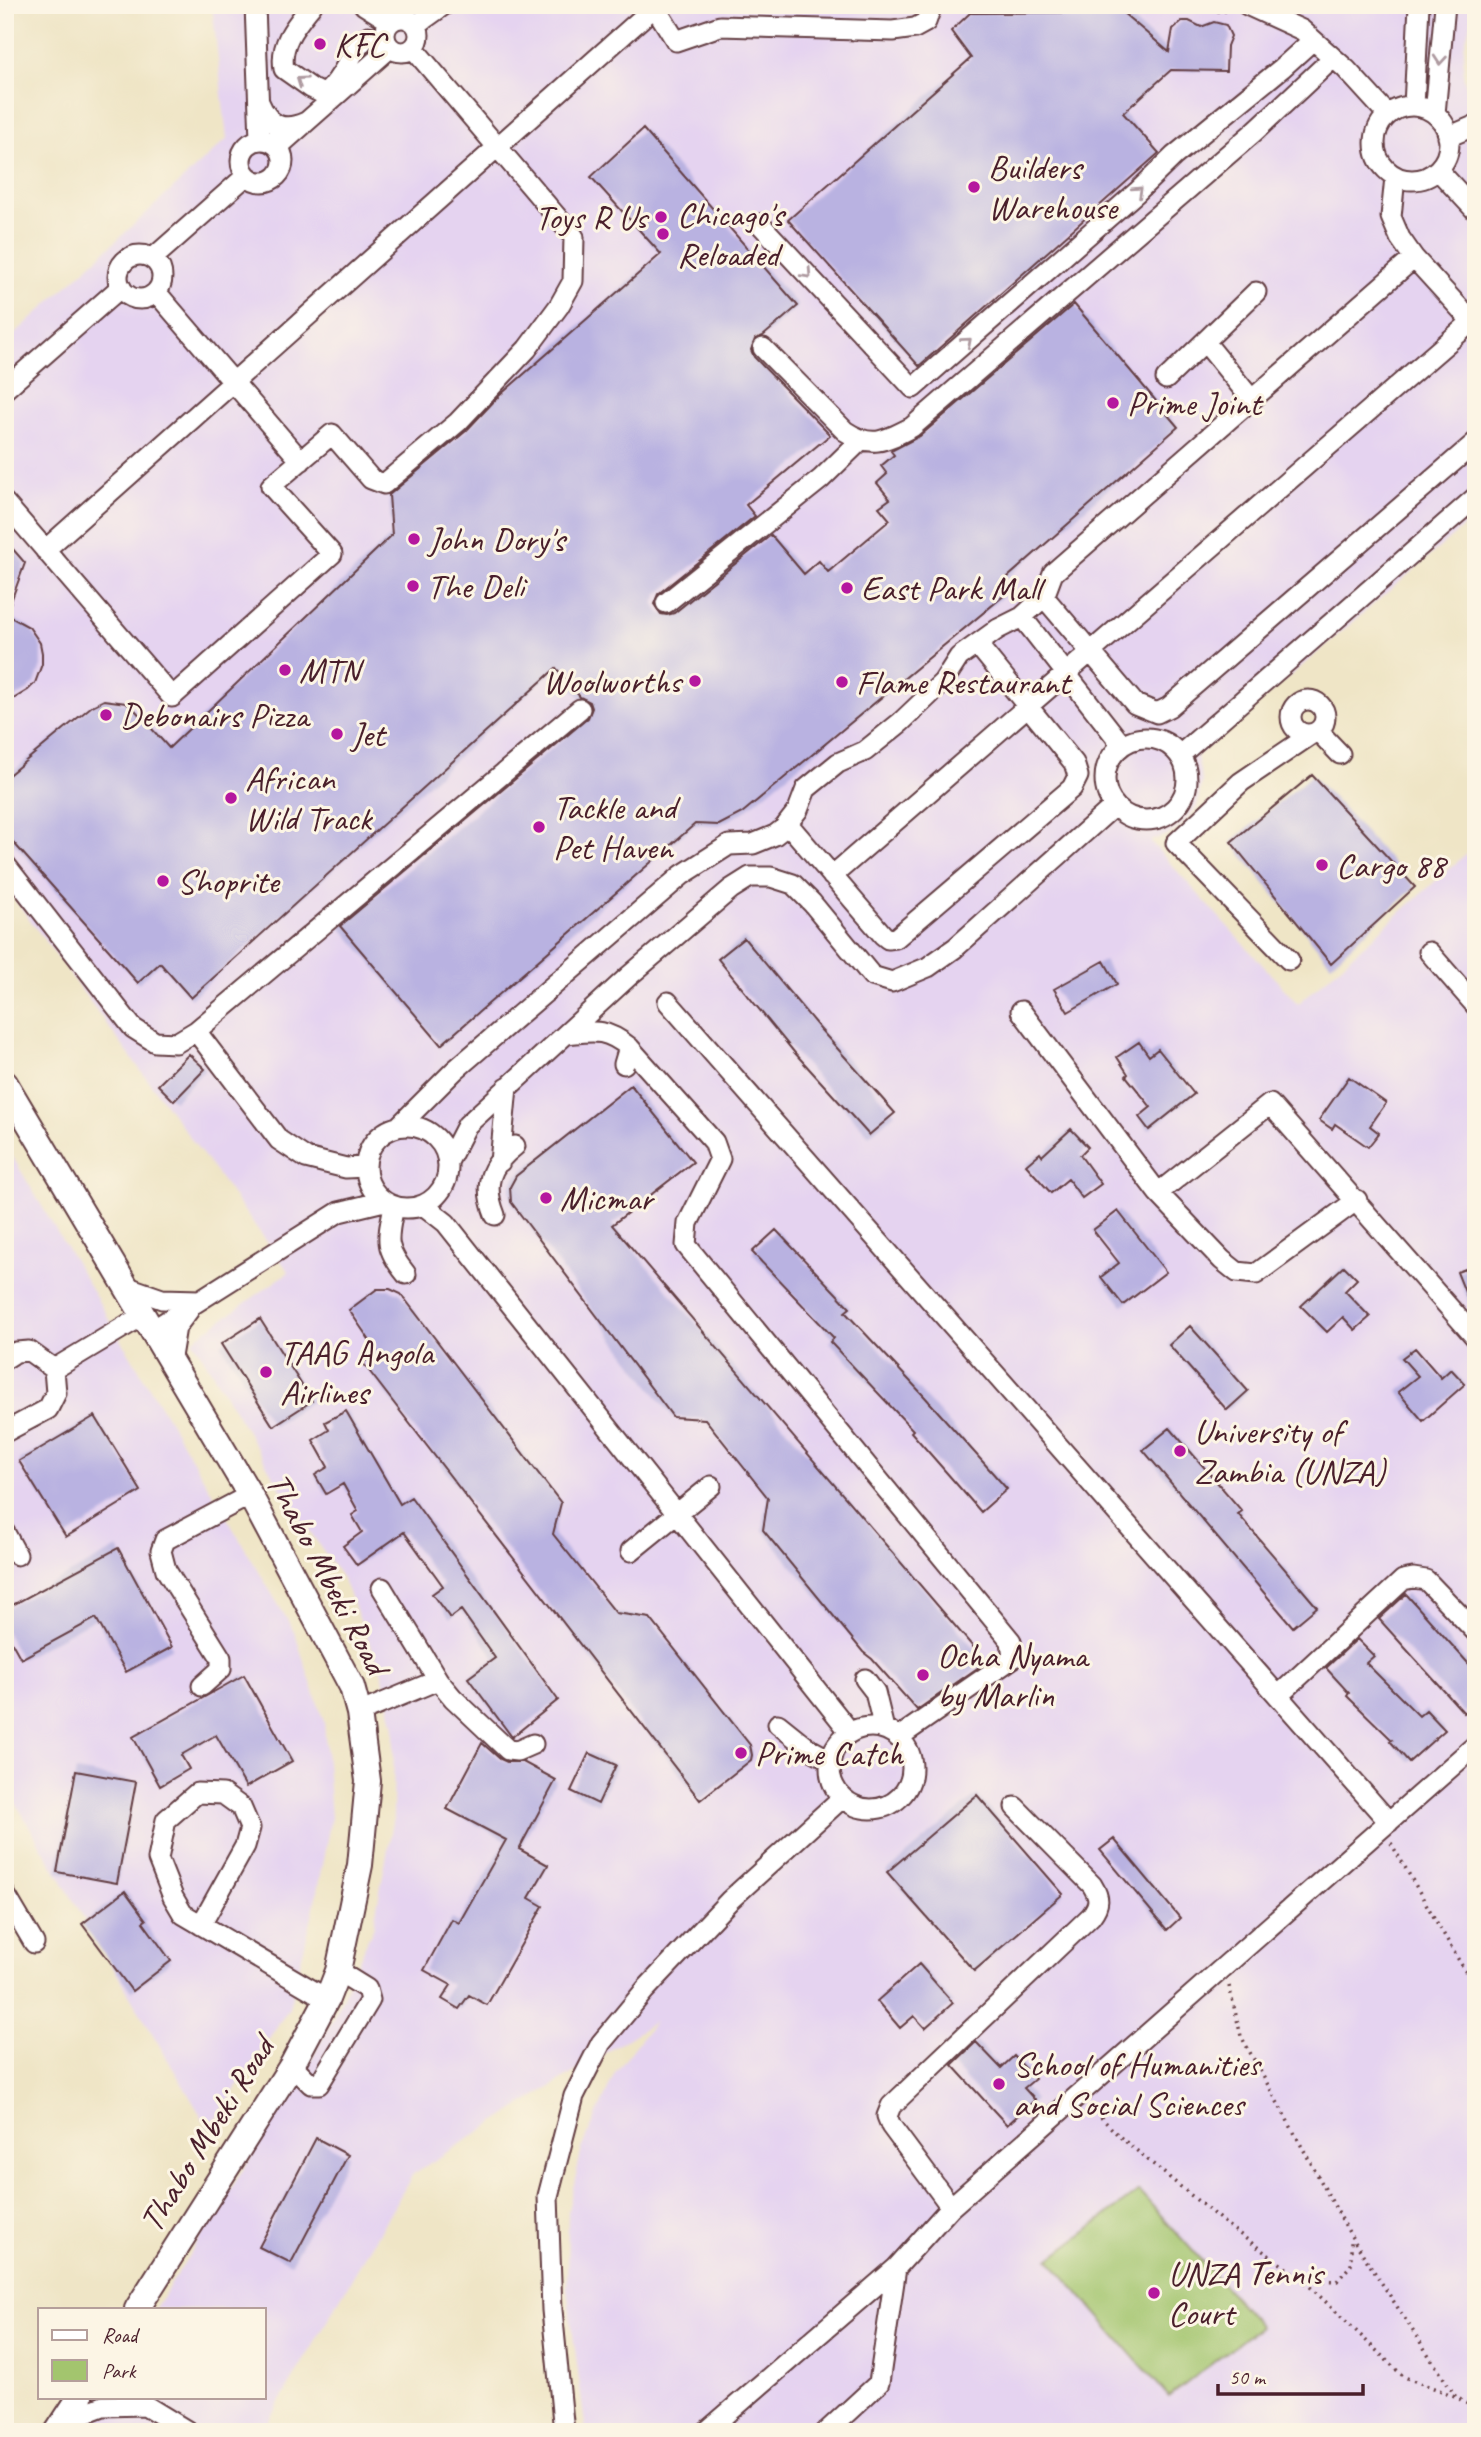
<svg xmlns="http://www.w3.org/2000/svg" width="1481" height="2437" viewBox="0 0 1481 2437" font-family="Caveat,sans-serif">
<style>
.built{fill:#e5d3f0}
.green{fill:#a3c56e;stroke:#76724c;stroke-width:2}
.building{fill:#b9b2e1}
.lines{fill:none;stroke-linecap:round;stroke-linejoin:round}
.minor-casing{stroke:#633d42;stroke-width:23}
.major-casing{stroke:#633d42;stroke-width:28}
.path{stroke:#633d42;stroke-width:3.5;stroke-dasharray:2 5;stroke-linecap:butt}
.minor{stroke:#fff;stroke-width:19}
.major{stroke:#fff;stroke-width:24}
.oneway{stroke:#ae9aa0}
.poi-dot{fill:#b5179e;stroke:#fcf5e5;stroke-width:2.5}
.labels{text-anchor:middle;stroke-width:6;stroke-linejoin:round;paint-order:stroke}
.poi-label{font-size:35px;fill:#4a1f2b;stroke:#fcf5e5;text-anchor:start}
.street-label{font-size:35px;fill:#4a1f2b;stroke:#fcf5e5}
</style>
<rect width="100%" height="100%" fill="#fcf5e5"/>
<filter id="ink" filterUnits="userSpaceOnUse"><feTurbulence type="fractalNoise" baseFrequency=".0143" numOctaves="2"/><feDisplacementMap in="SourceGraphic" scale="14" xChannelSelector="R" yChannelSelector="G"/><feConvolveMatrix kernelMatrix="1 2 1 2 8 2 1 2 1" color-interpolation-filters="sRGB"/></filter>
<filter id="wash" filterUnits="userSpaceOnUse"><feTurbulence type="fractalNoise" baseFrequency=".00686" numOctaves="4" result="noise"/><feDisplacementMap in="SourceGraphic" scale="28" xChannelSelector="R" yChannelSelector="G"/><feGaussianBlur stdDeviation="1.57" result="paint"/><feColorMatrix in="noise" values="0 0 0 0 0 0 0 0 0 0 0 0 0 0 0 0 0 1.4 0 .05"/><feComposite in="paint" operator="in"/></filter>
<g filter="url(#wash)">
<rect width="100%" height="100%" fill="#efe5c6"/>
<path class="built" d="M 212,5 L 1476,5 L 1464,46 L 1463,75 L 1476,125 L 1476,516 L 1197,756 L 1202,781 L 1197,807 L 1181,827 L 1170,834 L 1150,841 L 1298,1004 L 1476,845 L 1476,2432 L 586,2432 L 567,2290 L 568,2210 L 582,2149 L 615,2073 L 654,2022 L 413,2174 L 262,2432 L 77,2432 L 99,2397 L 264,2397 L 264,2309 L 155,2309 L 301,2078 L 332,2021 L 373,1928 L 393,1822 L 394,1728 L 382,1672 L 342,1578 L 281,1489 L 193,1340 L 289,1272 L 5,886 L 5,343 L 227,139 Z
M 5,1144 L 294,1631 L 324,1722 L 331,1818 L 313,1912 L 289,2008 L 209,2129 L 5,1785 Z"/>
<path class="green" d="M 1139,2191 L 1260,2326 L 1169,2397 L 1049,2259 Z"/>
<g id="blocks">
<path class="building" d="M 1122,12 L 1169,52 L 1173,29 L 1182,21 L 1189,21 L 1201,27 L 1214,22 L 1226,25 L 1231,36 L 1227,46 L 1226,71 L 1171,70 L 1123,113 L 1159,153 L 919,366 L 788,220 L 971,58 L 951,31 L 970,13 Z
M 643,129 L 798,306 L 763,336 L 755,339 L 751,350 L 754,357 L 830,435 L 746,505 L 755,516 L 658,594 L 654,604 L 661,614 L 667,615 L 674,613 L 771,535 L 804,574 L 819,561 L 828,572 L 890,520 L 879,507 L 890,499 L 877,483 L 887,474 L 881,466 L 894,455 L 891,451 L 920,436 L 1074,304 L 1178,427 L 1000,584 L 1007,593 L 742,813 L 719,825 L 695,824 L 441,1045 L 340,926 L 588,718 L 592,708 L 590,702 L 580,697 L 556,668 L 191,998 L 160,963 L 138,983 L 5,833 L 5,778 L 92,706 L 104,700 L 126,703 L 135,710 L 169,748 L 392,535 L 389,495 L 466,431 L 499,396 L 661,254 L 591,177 Z
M 5,540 L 25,563 L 7,612 L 5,612 Z
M 5,614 L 29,627 L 40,643 L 42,653 L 42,664 L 35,683 L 28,690 L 5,704 Z
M 1312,775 L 1415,887 L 1331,964 L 1231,842 Z
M 744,938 L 820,1029 L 895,1113 L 869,1135 L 794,1052 L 718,959 Z
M 1104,961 L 1117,984 L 1068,1012 L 1054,989 Z
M 1139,1042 L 1149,1056 L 1158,1049 L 1194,1094 L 1149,1130 L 1139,1117 L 1151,1107 L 1126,1076 L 1128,1074 L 1117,1057 Z
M 189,1054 L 205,1069 L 174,1101 L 158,1085 Z
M 1349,1077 L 1386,1103 L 1370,1126 L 1379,1133 L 1368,1147 L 1335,1124 L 1332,1129 L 1319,1120 Z
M 631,1085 L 693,1162 L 612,1225 L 986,1662 L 917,1710 L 872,1659 L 863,1652 L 763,1530 L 768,1498 L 705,1419 L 673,1417 L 511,1202 L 510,1187 L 516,1176 Z
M 1071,1129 L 1088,1147 L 1080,1155 L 1101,1184 L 1082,1198 L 1068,1179 L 1051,1193 L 1026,1165 L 1040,1153 L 1042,1156 Z
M 1118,1211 L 1166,1272 L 1123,1305 L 1101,1277 L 1119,1263 L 1093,1230 Z
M 776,1230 L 850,1308 L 845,1312 L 924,1396 L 1007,1489 L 981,1512 L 911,1432 L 913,1430 L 830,1342 L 834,1338 L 752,1252 Z
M 1476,1265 L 1476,1317 L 1475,1317 L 1457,1272 Z
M 1344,1266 L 1357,1279 L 1345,1291 L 1370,1317 L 1355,1330 L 1343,1317 L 1327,1332 L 1301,1306 Z
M 377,1289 L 390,1289 L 401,1294 L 561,1503 L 553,1534 L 616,1613 L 650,1618 L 750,1745 L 752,1755 L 751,1760 L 700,1800 L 363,1363 L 377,1351 L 349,1310 Z
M 260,1319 L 312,1401 L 273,1426 L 221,1344 Z
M 1190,1326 L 1248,1391 L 1227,1410 L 1169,1345 Z
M 1415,1348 L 1441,1378 L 1451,1369 L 1465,1384 L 1423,1421 L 1398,1392 L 1418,1376 L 1402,1358 Z
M 346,1411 L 400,1504 L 411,1497 L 558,1700 L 512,1737 L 468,1678 L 495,1658 L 461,1610 L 450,1618 L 432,1594 L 443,1586 L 404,1532 L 357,1565 L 343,1546 L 362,1532 L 352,1515 L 358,1511 L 343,1484 L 326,1494 L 315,1475 L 328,1467 L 313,1440 L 329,1430 L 325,1422 Z
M 95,1416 L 141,1491 L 66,1537 L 19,1461 Z
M 1170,1428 L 1242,1511 L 1238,1514 L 1317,1607 L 1293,1627 L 1143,1450 Z
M 118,1548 L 172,1647 L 126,1672 L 96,1618 L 21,1659 L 5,1630 L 5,1609 Z
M 1406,1594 L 1476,1672 L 1476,1703 L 1464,1713 L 1379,1619 Z
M 1357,1639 L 1374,1656 L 1366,1663 L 1419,1716 L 1426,1710 L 1445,1730 L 1409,1762 L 1390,1741 L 1392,1740 L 1347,1696 L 1349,1693 L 1326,1668 Z
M 244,1675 L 292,1761 L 246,1787 L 216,1735 L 181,1755 L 189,1769 L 160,1786 L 133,1737 Z
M 482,1743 L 500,1759 L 507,1762 L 523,1762 L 556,1780 L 519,1849 L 548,1865 L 529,1898 L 543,1906 L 487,2005 L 469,1995 L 459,2009 L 442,1999 L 451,1985 L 424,1970 L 452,1919 L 459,1923 L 506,1840 L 447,1809 Z
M 589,1753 L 616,1765 L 598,1804 L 571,1791 Z
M 76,1771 L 136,1782 L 117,1883 L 57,1872 Z
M 977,1795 L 1063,1894 L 974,1971 L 887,1872 Z
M 1114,1839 L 1180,1918 L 1167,1930 L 1100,1850 Z
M 125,1891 L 146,1920 L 143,1922 L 171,1961 L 132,1991 L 82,1924 Z
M 919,1964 L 953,2003 L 925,2028 L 914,2016 L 900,2028 L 877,2001 Z
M 976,2042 L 1001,2068 L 1014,2056 L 1035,2079 L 1024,2088 L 1035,2100 L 1007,2125 L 952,2065 Z
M 316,2138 L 348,2155 L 291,2263 L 259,2247 Z"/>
</g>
</g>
<g filter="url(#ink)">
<use href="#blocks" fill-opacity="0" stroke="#633d42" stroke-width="2"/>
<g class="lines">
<defs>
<path id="minor" d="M 255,5 L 260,140
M 312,5 C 297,24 279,43 284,69 L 311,88 L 321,93 L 327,92 C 345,76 350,51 368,36 L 385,39
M 364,5 L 391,22
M 1247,5 L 1302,30 L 1346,69 L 1388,115
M 658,12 L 676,41 L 720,26 L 893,31 L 915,28 L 926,22 L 932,5
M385 35a17 17 0 1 1 34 0a17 17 0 1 1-34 0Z
M 416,25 L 444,5
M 259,102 C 269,125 282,133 306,122
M1375 143a37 37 0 1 1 74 0a37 37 0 1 1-74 0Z
M 1414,106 L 1419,5
M 1435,114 L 1445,5
M 1448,137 L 1476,125
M241 161a21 21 0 1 1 42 0a21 21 0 1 1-42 0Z
M 278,147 L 390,48
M 1438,170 L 1476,211
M 760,224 L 913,388 L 1137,192 L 1174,156 L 1282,68 L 1313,40
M118 277a22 22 0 1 1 44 0a22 22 0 1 1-44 0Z
M 1414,258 L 1476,326
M 152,259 L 246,176
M 156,292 L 301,461
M 1205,342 L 1252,400
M 763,348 L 845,431 C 872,449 885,441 912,427 L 1254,132 L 1333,58
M 1166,379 L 1256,292
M 5,389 L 121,287
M 5,503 L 172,697 L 332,554 L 271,486 L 332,434 L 371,479 L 384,484 L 458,422 L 527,349 L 559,306 L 573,281 L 574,237 L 413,48
M 45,550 L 650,11
M 1044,597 L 1135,704 L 1157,713 L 1169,707 L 1476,442
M 666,603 L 821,479 L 860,441
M 1022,617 L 1122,745
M1291 717a17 17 0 1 1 34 0a17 17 0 1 1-34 0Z
M 1318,731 L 1340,754
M1105 779a41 41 0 1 1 82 0a41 41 0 1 1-82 0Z
M 1180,755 L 1476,497
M 788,824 L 883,935 L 888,939 L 896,938 L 1072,788 L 1078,776 L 1074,763 L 977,644
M 5,864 L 133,1028 L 155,1042 L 176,1043 L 196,1031
M 832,876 L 1476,318
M 1429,952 L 1476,1006
M 1289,960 L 1176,843 L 1241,782 L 1312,734
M 668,1002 L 1389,1822
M 1021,1011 L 1158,1193 L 1222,1260 L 1237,1272 L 1256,1274 L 1357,1200
M 566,1034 C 595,1031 605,1028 629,1047 L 624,1064
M 629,1047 L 714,1142 L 720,1159 L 688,1223 L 686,1245 L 1011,1641 L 1013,1658 L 899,1737
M366 1167a41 41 0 1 1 82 0a41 41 0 1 1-82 0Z
M 399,1126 L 455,1070 L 682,875 L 729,845 L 753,844 L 775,835 L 784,828 L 798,810 L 806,789 L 838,763 L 865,751 L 901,722 L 943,682 L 959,657 L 998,629 L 1022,617 L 1044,597 L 1053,573 L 1414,258 L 1400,238 L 1391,217 L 1395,177
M 448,1162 L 467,1125 L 629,976 L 731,889 L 750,877 L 771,877 L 793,884 L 812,903 L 872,976 L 892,982 L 928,967 L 955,948 L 1114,806
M 500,1162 L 507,1087
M 365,1167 L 346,1168 L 306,1158 L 279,1140 L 196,1031 L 580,709
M 1158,1193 L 1270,1104 L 1476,1338
M 423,1205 L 446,1223 L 850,1732
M 394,1206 C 387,1240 384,1247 406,1274
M 495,1215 C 483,1185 489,1166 515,1146
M 125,1286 L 162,1299 L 199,1300
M 151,1331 L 339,1212 L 384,1201
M 5,1359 L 16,1352 L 29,1351 L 54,1369 L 56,1393 L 48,1409 L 5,1432
M 170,1363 L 176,1327 L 189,1310
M 54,1369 L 142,1316
M 5,1533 L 17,1555
M 631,1551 L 711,1486
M 382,1588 L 438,1680
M 865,1679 L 875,1692 L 884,1729
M 202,1686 L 221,1669 L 221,1658 L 166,1570 L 161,1551 L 165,1540 L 250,1495
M 1278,1696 L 1403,1580 L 1413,1578 L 1426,1580 L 1476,1632
M 359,1713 L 438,1680 L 453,1698 L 508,1750 L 517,1751 L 533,1744
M 778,1724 L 808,1748 L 830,1760
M830 1768a41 41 0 1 1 82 0a41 41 0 1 1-82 0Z
M 5,1894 L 34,1943
M 201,1925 L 245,1846 L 250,1828 L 241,1807 L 223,1794 L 197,1793 L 166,1820 L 158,1859 L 173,1897 L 183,1914 L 327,1999
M 292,2065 L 311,2084 L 319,2084 L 370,2000 L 367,1989 L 338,1971
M 951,2207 L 891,2126 L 887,2116 L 891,2106 L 1091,1916 C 1100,1904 1100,1898 1092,1885 L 1015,1807
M 135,2399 L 189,2432
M 64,2421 L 103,2406 L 145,2405 L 142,2397
M 564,2432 L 552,2310 L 548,2196 L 574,2096 L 601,2043 L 645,1990 L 730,1900 L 842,1798
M 706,2432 L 896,2268
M 826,2432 L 879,2383 L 896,2268 L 951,2207 L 1476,1745"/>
<path id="major" d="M 5,1083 L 250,1495 L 352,1687 L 359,1713 L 368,1781 L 360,1865 L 338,1971 L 327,1999 L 292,2065 L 137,2309
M 57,2432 L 80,2397"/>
</defs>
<use href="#minor" class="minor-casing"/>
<use href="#major" class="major-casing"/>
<path class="path" d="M 951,8 L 1230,11
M 1391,1843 L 1476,1990
M 1229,1986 L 1241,2036 L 1351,2236 L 1456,2397 L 1476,2409
M 1091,2107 L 1119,2136 L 1227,2225 L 1303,2280 L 1337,2281 L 1351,2265 L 1351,2238
M 1305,2282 L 1404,2377 L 1455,2396"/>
<use href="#minor" class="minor"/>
<use href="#major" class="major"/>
</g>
<defs><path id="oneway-chevron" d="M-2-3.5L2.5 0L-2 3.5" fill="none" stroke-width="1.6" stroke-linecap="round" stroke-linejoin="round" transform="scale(1.75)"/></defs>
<g class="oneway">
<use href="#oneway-chevron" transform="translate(1440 60) rotate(95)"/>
<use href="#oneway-chevron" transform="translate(301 81) rotate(-145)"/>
<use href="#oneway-chevron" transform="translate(1138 191) rotate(-43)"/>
<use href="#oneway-chevron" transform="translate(807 274) rotate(47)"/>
<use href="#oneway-chevron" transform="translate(967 342) rotate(-41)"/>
</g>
</g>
<g class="poi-dot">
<circle cx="320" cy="44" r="7"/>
<circle cx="974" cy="187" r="7"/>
<circle cx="661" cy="217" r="7"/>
<circle cx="663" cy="234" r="7"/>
<circle cx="1113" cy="403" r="7"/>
<circle cx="414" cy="539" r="7"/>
<circle cx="413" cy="586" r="7"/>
<circle cx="847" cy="588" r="7"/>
<circle cx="285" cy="670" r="7"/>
<circle cx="695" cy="681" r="7"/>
<circle cx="842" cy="682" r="7"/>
<circle cx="106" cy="715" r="7"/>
<circle cx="337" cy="734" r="7"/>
<circle cx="231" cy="798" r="7"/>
<circle cx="539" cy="827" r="7"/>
<circle cx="1322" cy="865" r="7"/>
<circle cx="163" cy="881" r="7"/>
<circle cx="546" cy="1198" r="7"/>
<circle cx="266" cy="1372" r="7"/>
<circle cx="1180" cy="1451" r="7"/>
<circle cx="923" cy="1675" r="7"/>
<circle cx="741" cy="1753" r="7"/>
<circle cx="999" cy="2084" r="7"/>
<circle cx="1154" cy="2293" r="7"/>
</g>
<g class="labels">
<g class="poi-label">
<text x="334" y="56">KFC</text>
<text x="988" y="179">Builders<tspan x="988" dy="40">Warehouse</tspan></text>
<text x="677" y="226">Chicago's<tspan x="677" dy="40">Reloaded</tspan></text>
<text x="647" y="229" text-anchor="end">Toys R Us</text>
<text x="1127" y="415">Prime Joint</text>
<text x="428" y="551">John Dory's</text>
<text x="427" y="598">The Deli</text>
<text x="861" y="600">East Park Mall</text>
<text x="299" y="682">MTN</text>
<text x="681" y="693" text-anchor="end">Woolworths</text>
<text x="856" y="694">Flame Restaurant</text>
<text x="120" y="727">Debonairs Pizza</text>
<text x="351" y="746">Jet</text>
<text x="245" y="790">African<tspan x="245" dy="40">Wild Track</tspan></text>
<text x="553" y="819">Tackle and<tspan x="553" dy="40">Pet Haven</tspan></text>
<text x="1336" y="877">Cargo 88</text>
<text x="177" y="893">Shoprite</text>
<text x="560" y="1210">Micmar</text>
<text x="280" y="1364">TAAG Angola<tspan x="280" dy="40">Airlines</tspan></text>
<text x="1194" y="1443">University of<tspan x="1194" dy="40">Zambia (UNZA)</tspan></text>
<text x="937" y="1667">Ocha Nyama<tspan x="937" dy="40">by Marlin</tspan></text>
<text x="755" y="1765">Prime Catch</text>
<text x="1013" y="2076">School of Humanities<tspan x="1013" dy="40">and Social Sciences</tspan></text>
<text x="1168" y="2285">UNZA Tennis<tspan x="1168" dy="40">Court</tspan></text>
</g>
<g class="street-label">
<text transform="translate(328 1573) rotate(62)" y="12">Thabo Mbeki Road</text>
<text transform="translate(206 2134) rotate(-58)" y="12">Thabo Mbeki Road</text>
</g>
</g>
<rect width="1481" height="2437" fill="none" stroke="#fcf5e5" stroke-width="28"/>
<rect x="38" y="2308" width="228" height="91" fill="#fcf5e5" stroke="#b59f9b" stroke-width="2"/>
<rect x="52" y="2330" width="35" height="10" fill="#ffffff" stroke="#b59f9b" stroke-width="2"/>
<text x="102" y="2342" font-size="21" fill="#4a1f2b">Road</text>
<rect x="52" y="2360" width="35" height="21" fill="#a3c56e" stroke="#b59f9b" stroke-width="2"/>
<text x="102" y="2378" font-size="21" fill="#4a1f2b">Park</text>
<path d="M1218 2384v10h145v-10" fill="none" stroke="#4a1f2b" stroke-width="3.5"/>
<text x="1229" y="2384" font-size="21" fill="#4a1f2b" stroke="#fcf5e5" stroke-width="5" paint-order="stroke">50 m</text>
</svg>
